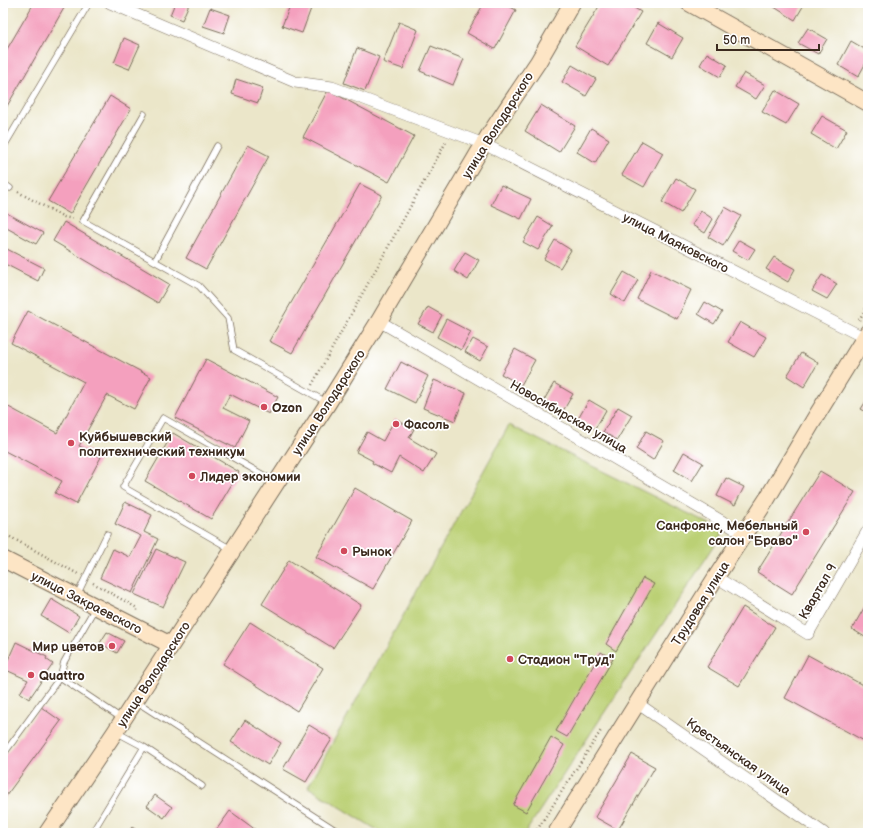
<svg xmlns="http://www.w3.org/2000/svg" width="871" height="836" viewBox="0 0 871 836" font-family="'Balsamiq Sans',sans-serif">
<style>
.green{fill:#bbd074;stroke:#7b7d49}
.building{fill:#f4a0be}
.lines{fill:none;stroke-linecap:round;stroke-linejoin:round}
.lane-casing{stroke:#796c5a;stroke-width:7}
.street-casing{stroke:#796c5a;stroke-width:12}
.secondary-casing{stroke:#796c5a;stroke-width:18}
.path{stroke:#796c5a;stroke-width:2.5;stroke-dasharray:1 3;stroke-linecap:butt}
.lane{stroke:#fff;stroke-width:5.5}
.street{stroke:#fff;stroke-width:11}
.secondary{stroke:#fde5c5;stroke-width:16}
.poi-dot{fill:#d1495b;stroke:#fff;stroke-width:1.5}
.labels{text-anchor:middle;stroke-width:3.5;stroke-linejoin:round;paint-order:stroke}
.street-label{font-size:13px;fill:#3b2a1e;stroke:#fff}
.poi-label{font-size:13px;font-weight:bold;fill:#3b2a1e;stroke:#fff;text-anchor:start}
</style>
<rect width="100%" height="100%" fill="#fff"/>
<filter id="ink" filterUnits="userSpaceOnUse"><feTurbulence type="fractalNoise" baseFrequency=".025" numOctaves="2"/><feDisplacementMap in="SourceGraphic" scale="8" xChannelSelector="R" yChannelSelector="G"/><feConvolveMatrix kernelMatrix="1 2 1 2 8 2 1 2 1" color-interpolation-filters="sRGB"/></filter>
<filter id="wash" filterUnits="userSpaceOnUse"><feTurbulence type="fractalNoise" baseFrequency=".012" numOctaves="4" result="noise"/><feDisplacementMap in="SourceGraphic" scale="16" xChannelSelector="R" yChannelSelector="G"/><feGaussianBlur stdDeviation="0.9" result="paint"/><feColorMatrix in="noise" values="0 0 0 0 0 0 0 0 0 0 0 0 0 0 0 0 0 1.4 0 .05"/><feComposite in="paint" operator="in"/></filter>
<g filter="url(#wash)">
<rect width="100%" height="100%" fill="#ebe6c9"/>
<path class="green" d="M 509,425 L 724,531 L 525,833 L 382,833 L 308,787 Z"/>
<g id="blocks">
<path class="building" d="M 34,3 L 67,3 L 3,113 L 3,56 Z
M 175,3 L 189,4 L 182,20 L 170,15 Z
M 291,3 L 313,3 L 302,33 L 282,26 Z
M 484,3 L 503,3 L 516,10 L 495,49 L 467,33 Z
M 601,3 L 626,3 L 641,12 L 608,66 L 575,46 Z
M 773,3 L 805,3 L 795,20 L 771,5 Z
M 210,8 L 230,15 L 224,33 L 203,26 Z
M 399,22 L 418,30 L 403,69 L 383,62 Z
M 658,23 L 683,38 L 672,57 L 647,43 Z
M 808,28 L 827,39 L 818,54 L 798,43 Z
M 124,38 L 140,45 L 129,69 L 114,63 Z
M 851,41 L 868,51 L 868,59 L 858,77 L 838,65 Z
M 431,46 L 464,59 L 453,85 L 420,71 Z
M 357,48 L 379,57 L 365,91 L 344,83 Z
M 707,53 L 727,65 L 720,77 L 700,65 Z
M 572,65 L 596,79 L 586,96 L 562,82 Z
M 744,73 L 765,85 L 756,99 L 735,87 Z
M 236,79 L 263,88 L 258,103 L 232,94 Z
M 328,90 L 414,136 L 389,182 L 303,137 Z
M 775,90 L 799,104 L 786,125 L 762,112 Z
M 110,96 L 131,109 L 70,214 L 48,201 Z
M 541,105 L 575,126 L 559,152 L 525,131 Z
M 822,116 L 847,130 L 836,149 L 811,134 Z
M 591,128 L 609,139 L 595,163 L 577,152 Z
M 642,141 L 663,153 L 644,187 L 622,175 Z
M 248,145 L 269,156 L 206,269 L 186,258 Z
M 676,178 L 695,189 L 681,213 L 662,202 Z
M 360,184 L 382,195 L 292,353 L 269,341 Z
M 501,185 L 531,199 L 521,219 L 491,205 Z
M 725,207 L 741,216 L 723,246 L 708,237 Z
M 3,211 L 43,233 L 36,244 L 3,226 Z
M 701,211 L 713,219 L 705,233 L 692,225 Z
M 538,217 L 553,226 L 538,250 L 523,242 Z
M 64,222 L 169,284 L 158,303 L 53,241 Z
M 555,240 L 571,250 L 560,268 L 544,259 Z
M 739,240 L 755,249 L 748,260 L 732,251 Z
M 3,247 L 44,268 L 38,281 L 3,263 Z
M 465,252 L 479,260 L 468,280 L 454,271 Z
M 774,257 L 795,269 L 788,282 L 766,269 Z
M 651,270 L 691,290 L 677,319 L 637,299 Z
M 624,272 L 638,280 L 625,303 L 611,294 Z
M 822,275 L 837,284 L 827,299 L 812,291 Z
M 705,302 L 722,312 L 714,324 L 698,314 Z
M 428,307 L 442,315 L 433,332 L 418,324 Z
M 28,311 L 151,377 L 134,409 L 107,395 L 79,446 L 101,457 L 76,504 L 55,493 L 62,481 L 3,450 L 3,404 L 57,433 L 84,382 L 11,343 Z
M 446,319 L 471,332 L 461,350 L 437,337 Z
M 740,322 L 766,337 L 754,357 L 728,342 Z
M 473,339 L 488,347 L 480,361 L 465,352 Z
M 515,349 L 535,360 L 521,385 L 501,374 Z
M 801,353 L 818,363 L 804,387 L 787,376 Z
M 206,359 L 278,397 L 269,414 L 230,394 L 223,408 L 249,421 L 235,448 L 175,418 Z
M 401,362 L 428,376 L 415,403 L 387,389 Z
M 434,380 L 466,393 L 455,421 L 423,408 Z
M 554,383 L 573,394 L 563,411 L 544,400 Z
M 868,398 L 868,413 L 861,409 Z
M 589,400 L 606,410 L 595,429 L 578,419 Z
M 618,407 L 632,415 L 617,440 L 603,432 Z
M 395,419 L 414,429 L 409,438 L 436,454 L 424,473 L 399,457 L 391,473 L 372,463 L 373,461 L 356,452 L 367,432 L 383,441 Z
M 646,431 L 664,441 L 653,460 L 636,449 Z
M 173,433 L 239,472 L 211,519 L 145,481 Z
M 684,452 L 703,463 L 692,481 L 674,470 Z
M 820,471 L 855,492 L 792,594 L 757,572 Z
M 726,478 L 744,487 L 735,505 L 717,496 Z
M 355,488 L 412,521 L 373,589 L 316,557 Z
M 125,502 L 152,515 L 144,532 L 158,539 L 132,593 L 100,578 L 113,549 L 130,557 L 141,536 L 115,524 Z
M 156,549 L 185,562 L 163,607 L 134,594 Z
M 289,560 L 361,605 L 333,648 L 262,604 Z
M 643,578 L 654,584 L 616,651 L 606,644 Z
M 51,599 L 79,616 L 69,633 L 41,616 Z
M 868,601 L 868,639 L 852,629 Z
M 743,607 L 775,627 L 739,686 L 707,667 Z
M 250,622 L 323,668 L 297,711 L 223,664 Z
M 107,632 L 124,641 L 117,653 L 100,643 Z
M 16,642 L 47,657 L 46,659 L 53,664 L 29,699 L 20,693 L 28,680 L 4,669 Z
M 601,652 L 613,659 L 567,737 L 556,731 Z
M 808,655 L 868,688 L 868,743 L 785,698 Z
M 41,707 L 61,721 L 3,800 L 3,759 Z
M 245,720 L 281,743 L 268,765 L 231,742 Z
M 309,725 L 332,739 L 306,782 L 283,769 Z
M 551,737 L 564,745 L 526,812 L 513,805 Z
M 632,754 L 655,767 L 618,830 L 595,817 Z
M 155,795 L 172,807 L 164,818 L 147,806 Z
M 230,811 L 260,833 L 214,833 Z
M 132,827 L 141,833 L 127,833 Z"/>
</g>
</g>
<g filter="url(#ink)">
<use href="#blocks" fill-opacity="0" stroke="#796c5a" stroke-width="1"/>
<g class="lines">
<defs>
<path id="lane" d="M 144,114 L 83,221 L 199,286 L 228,318 L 234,350 L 326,402
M 3,148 L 89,3
M 3,183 L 10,188
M 155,261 L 217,146
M 231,549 L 123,487 L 163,418 L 274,481
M 77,595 L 107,534
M 60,677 L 64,662 L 95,608
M 137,702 L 340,833
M 116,732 L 144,747 L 202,786
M 3,755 L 60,677 L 121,718
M 92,833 L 144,747"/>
<path id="street" d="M 110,3 L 295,82 L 332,87 L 484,144 L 865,338
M 379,321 L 744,534
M 716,577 L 808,634 L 868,530
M 637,703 L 824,833"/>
<path id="secondary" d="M 689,3 L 868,103
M 3,559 L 171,645
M 47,833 L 115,732 L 328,403 L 379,321 L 489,135 L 538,62 L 572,3
M 556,833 L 716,577 L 767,499 L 815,418 L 868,332"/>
</defs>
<use href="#lane" class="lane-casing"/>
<use href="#street" class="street-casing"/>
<use href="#secondary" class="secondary-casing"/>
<path class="path" d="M 18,192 L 64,217 L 74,219
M 859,320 L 868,305
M 312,385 L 446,142
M 3,533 L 78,574
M 93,583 L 137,608 L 137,612
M 535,833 L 602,729"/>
<use href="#lane" class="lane"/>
<use href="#street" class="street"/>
<use href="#secondary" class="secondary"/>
</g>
</g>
<g class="poi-dot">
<circle cx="264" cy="407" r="4"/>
<circle cx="396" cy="424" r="4"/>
<circle cx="71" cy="443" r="4"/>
<circle cx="192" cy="476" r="4"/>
<circle cx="806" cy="532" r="4"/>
<circle cx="344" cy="551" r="4"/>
<circle cx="112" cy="646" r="4"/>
<circle cx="510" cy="659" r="4"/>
<circle cx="31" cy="675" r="4"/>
</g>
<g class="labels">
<g class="street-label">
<text transform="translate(497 125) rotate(-58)" y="5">улица Володарского</text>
<text transform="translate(676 242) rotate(27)" y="5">улица Маяковского</text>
<text transform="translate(328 402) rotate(-57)" y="5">улица Володарского</text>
<text transform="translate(569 416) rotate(30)" y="5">Новосибирская улица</text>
<text transform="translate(817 591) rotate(-60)" y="5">Квартал 9</text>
<text transform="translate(87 602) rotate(27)" y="5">улица Закраевского</text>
<text transform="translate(700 603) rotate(-58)" y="5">Трудовая улица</text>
<text transform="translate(153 674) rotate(-57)" y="5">улица Володарского</text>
<text transform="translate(739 756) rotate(35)" y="5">Крестьянская улица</text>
</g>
<g class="poi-label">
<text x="272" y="412">Ozon</text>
<text x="404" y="429">Фасоль</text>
<text x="79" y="441">Куйбышевский<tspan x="79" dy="15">политехнический техникум</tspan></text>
<text x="200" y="481">Лидер экономии</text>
<text x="798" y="530" text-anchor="end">Санфоянс, Мебельный<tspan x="798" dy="15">салон "Браво"</tspan></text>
<text x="352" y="556">Рынок</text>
<text x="104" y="651" text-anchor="end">Мир цветов</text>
<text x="518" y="664">Стадион "Труд"</text>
<text x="39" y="680">Quattro</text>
</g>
</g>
<rect width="871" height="836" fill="none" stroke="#fff" stroke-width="16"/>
<path d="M717 44v6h102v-6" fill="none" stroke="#3b2a1e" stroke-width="2"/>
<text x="723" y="44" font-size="12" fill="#3b2a1e" stroke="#ffffff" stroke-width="3" paint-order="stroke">50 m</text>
</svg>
